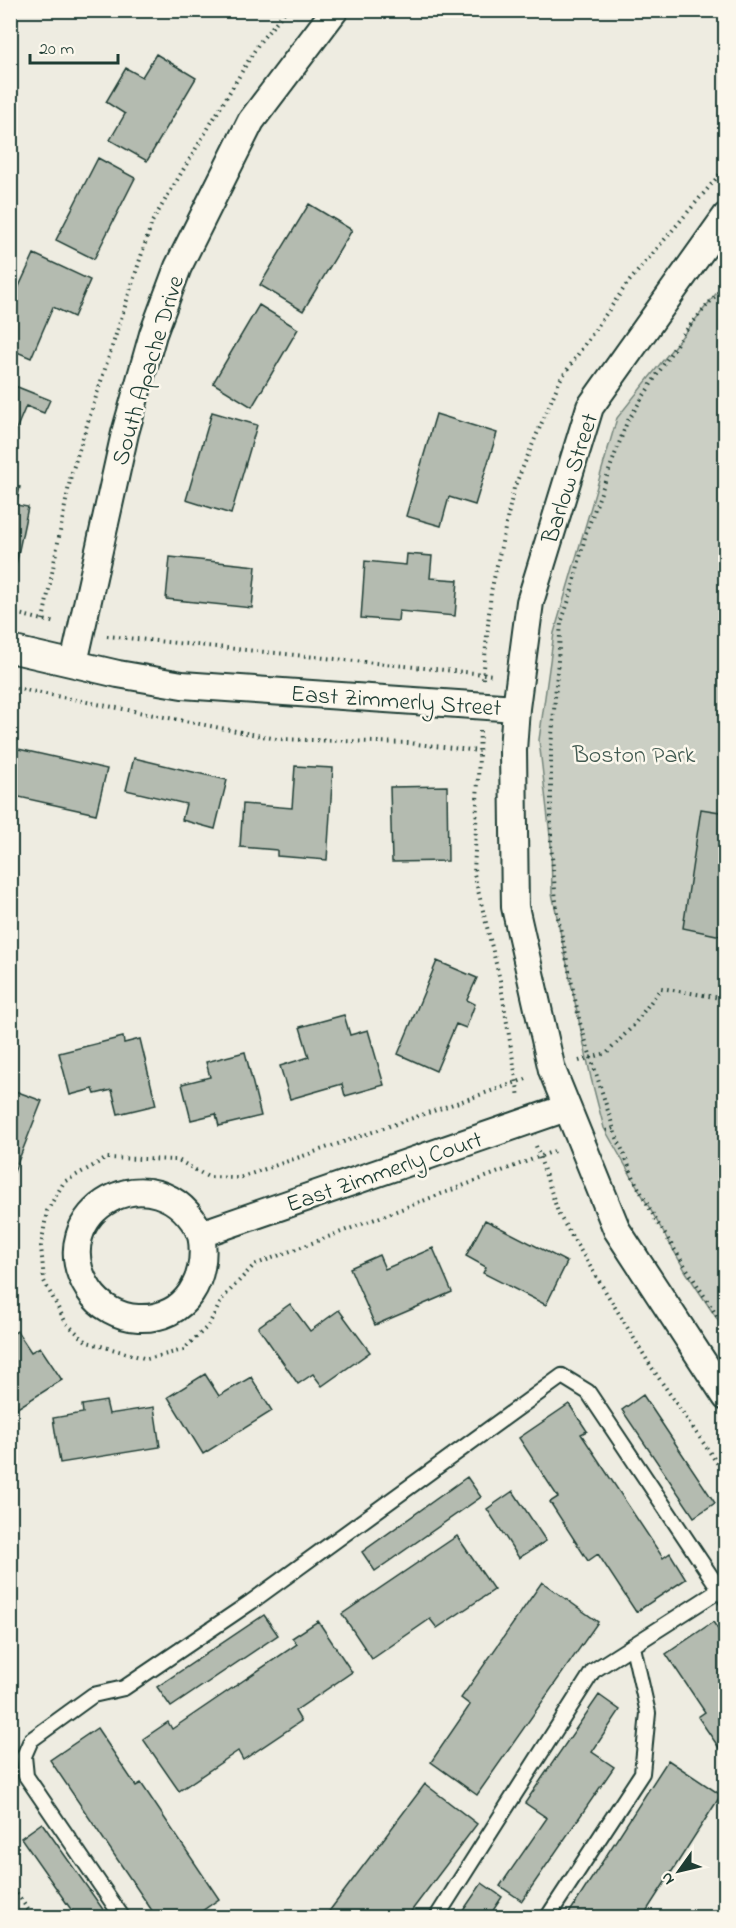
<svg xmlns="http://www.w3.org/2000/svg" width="736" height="1928" viewBox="0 0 736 1928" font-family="'Indie Flower',sans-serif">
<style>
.green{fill:#cbcfc4;stroke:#75867c;stroke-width:1.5}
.building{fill:#b4bbb0;stroke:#1f3d34;stroke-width:1.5}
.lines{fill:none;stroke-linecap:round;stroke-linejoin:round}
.service-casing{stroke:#1f3d34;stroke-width:18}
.minor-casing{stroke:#1f3d34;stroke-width:30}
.path{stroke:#1f3d34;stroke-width:4;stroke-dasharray:1.5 4.5;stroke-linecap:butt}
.service{stroke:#fbf7ec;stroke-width:14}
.minor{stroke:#fbf7ec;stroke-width:26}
.labels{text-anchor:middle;stroke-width:5;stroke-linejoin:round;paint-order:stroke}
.street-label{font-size:24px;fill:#1f3d34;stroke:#fbf7ec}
.park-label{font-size:24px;fill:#415a51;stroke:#fbf7ec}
</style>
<rect width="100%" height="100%" fill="#eeece1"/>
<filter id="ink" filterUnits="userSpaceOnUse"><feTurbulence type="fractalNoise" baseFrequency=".0167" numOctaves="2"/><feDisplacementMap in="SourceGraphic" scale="12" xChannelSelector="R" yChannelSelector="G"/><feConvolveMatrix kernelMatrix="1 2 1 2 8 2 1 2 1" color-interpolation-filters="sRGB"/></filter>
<g filter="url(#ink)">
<path class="green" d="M 725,275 L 725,1331 L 686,1272 L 604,1128 L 591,1078 L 552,893 L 551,845 L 539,740 L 554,633 L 617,418 L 719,290 Z"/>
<path class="building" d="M 156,54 L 196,78 L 147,161 L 110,140 L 125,114 L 106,102 L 126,68 L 142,77 Z
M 98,158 L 135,178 L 94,259 L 56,240 Z
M 309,204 L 352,230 L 303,311 L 260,285 Z
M 34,254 L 90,280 L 74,317 L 53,307 L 31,358 L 10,349 L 10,306 Z
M 259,305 L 298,329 L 252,407 L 213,383 Z
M 10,384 L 50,400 L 44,413 L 26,406 L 10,444 Z
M 212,412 L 257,425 L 231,514 L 186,500 Z
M 436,414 L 497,433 L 475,505 L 449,497 L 441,526 L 406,516 Z
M 10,486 L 20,487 L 16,505 L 28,507 L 11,588 Z
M 407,554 L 432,556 L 430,578 L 458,580 L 455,616 L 399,611 L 398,621 L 361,618 L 365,561 L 406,565 Z
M 170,557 L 256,566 L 252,608 L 166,599 Z
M 14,748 L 107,769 L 96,814 L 10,795 L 10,763 Z
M 134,758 L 227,780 L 215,829 L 182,820 L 186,804 L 126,790 Z
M 295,766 L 333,768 L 327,860 L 277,856 L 277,850 L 240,847 L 243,804 L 292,808 Z
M 447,786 L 448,861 L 392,862 L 390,787 Z
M 701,809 L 726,813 L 726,937 L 683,928 Z
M 437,961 L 477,978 L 467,1000 L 475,1004 L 466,1028 L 456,1024 L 436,1071 L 398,1054 Z
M 344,1015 L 350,1035 L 368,1030 L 384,1085 L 345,1096 L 342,1084 L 290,1099 L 280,1066 L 309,1057 L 300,1027 Z
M 123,1037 L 124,1043 L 140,1039 L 156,1105 L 118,1114 L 112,1090 L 95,1094 L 93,1089 L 70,1095 L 59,1053 Z
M 245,1052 L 261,1116 L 219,1126 L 216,1114 L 191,1120 L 182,1084 L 210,1077 L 206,1062 Z
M 10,1089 L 42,1101 L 10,1182 Z
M 485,1220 L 567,1262 L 546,1305 L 483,1273 L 486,1267 L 466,1256 Z
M 433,1248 L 452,1292 L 375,1325 L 350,1268 L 379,1255 L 385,1269 Z
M 290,1304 L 310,1331 L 339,1310 L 370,1352 L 322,1386 L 313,1374 L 298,1384 L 258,1327 Z
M 17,1331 L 31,1352 L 40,1347 L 62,1380 L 16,1409 L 10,1400 L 10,1336 Z
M 205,1374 L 219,1396 L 251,1377 L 272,1411 L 203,1454 L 168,1397 Z
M 643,1395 L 715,1503 L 694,1517 L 622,1410 Z
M 106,1401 L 109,1414 L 154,1407 L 160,1447 L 60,1463 L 53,1418 L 83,1413 L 82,1405 Z
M 569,1404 L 587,1431 L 581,1434 L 663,1558 L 670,1553 L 686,1579 L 636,1612 L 598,1554 L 588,1561 L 550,1502 L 558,1497 L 519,1438 Z
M 467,1477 L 481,1497 L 375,1571 L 362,1552 Z
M 513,1491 L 546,1541 L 519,1558 L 487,1509 Z
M 457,1536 L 494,1590 L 437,1628 L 430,1619 L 372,1659 L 342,1614 Z
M 542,1582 L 598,1622 L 477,1795 L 431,1762 L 470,1705 L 461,1698 Z
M 264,1615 L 278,1635 L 171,1707 L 157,1687 Z
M 318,1621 L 352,1672 L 295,1711 L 301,1721 L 243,1760 L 238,1751 L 179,1791 L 143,1739 L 168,1722 L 172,1729 L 297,1644 L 292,1638 Z
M 713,1622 L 726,1641 L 726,1758 L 698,1717 L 705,1712 L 666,1654 Z
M 599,1695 L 620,1710 L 592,1752 L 614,1767 L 522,1901 L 500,1886 L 547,1818 L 525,1803 Z
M 97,1728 L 136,1786 L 141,1783 L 219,1899 L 192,1918 L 157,1918 L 50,1760 Z
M 668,1760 L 721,1795 L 642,1918 L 566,1918 Z
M 425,1784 L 477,1824 L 406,1918 L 324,1918 Z
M 42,1823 L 109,1918 L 77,1918 L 21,1838 Z
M 482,1883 L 502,1897 L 488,1918 L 458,1918 Z"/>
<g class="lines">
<defs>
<path id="service" d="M 123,1918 L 26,1776 L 24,1756 L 31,1740 L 93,1695 L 124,1688 L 251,1602 L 562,1376 L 588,1392 L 726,1599
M 436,1918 L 593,1671 L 726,1586
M 547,1918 L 642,1773 L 648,1713 L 633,1647"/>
<path id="minor" d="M 726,216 L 590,407 L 530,602 L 516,708 L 513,750 L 515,907 L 552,1070 L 617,1230 L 726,1397
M 10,649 L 118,674 L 182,685 L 516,708
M 74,663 L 125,433 L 153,334 L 178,267 L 251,121 L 335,10
M 201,1234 C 209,1277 187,1320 138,1318 C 119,1317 100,1307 89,1290 C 39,1213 157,1144 201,1234 L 566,1108"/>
</defs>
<use href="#service" class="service-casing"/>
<use href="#minor" class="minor-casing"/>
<path class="path" d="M 726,283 L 683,334 L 627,422 L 586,533 L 571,594 L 561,623 L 551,748 L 551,845 L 557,913 L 580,1023 L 615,1133 L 636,1183 L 657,1222 L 726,1330
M 10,612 L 56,623
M 43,620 L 71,475 L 152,222 L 259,43 L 286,10
M 107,636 L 494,675
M 483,679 L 491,592 L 514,488 L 560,380 L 627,284 L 726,167
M 10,687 L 277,739 L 408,743 L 479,751
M 480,731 L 474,874 L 500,980 L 519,1097
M 579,1061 L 607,1053 L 633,1026 L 661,988 L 726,999
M 526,1079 L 239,1178 L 208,1177 L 178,1160 L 107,1158 L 64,1182 L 47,1211 L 41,1246 L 44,1281 L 66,1323 L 87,1342 L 147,1359 L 183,1350 L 208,1326 L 223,1298 L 254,1265 L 557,1150
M 606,1131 L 614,1128
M 536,1146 L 559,1215 L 652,1368 L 726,1476
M 10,1884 L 34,1918"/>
<use href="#service" class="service"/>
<use href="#minor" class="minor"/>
</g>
</g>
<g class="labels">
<g class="street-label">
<text transform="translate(147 370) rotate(-73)" y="8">South Apache Drive</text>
<text transform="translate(569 478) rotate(-72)" y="8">Barlow Street</text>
<text transform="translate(396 700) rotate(4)" y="8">East Zimmerly Street</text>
<text transform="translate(384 1171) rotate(-19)" y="8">East Zimmerly Court</text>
</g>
<g class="park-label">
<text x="634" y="762">Boston Park</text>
</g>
</g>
<rect width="736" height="1928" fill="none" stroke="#fbf7ec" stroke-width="36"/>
<rect x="18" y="18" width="700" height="1892" fill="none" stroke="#1f3d34" stroke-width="2" filter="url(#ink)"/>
<g transform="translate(679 1871) rotate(236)" stroke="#fbf7ec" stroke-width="4.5" paint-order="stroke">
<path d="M0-4.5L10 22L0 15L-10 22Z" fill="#1f3d34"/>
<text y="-9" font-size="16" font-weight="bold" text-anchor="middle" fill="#1f3d34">N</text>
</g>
<path d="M30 54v9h88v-9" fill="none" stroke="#1f3d34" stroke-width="3"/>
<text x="39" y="54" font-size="18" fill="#1f3d34" stroke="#fbf7ec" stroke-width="4.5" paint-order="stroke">20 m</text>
</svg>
